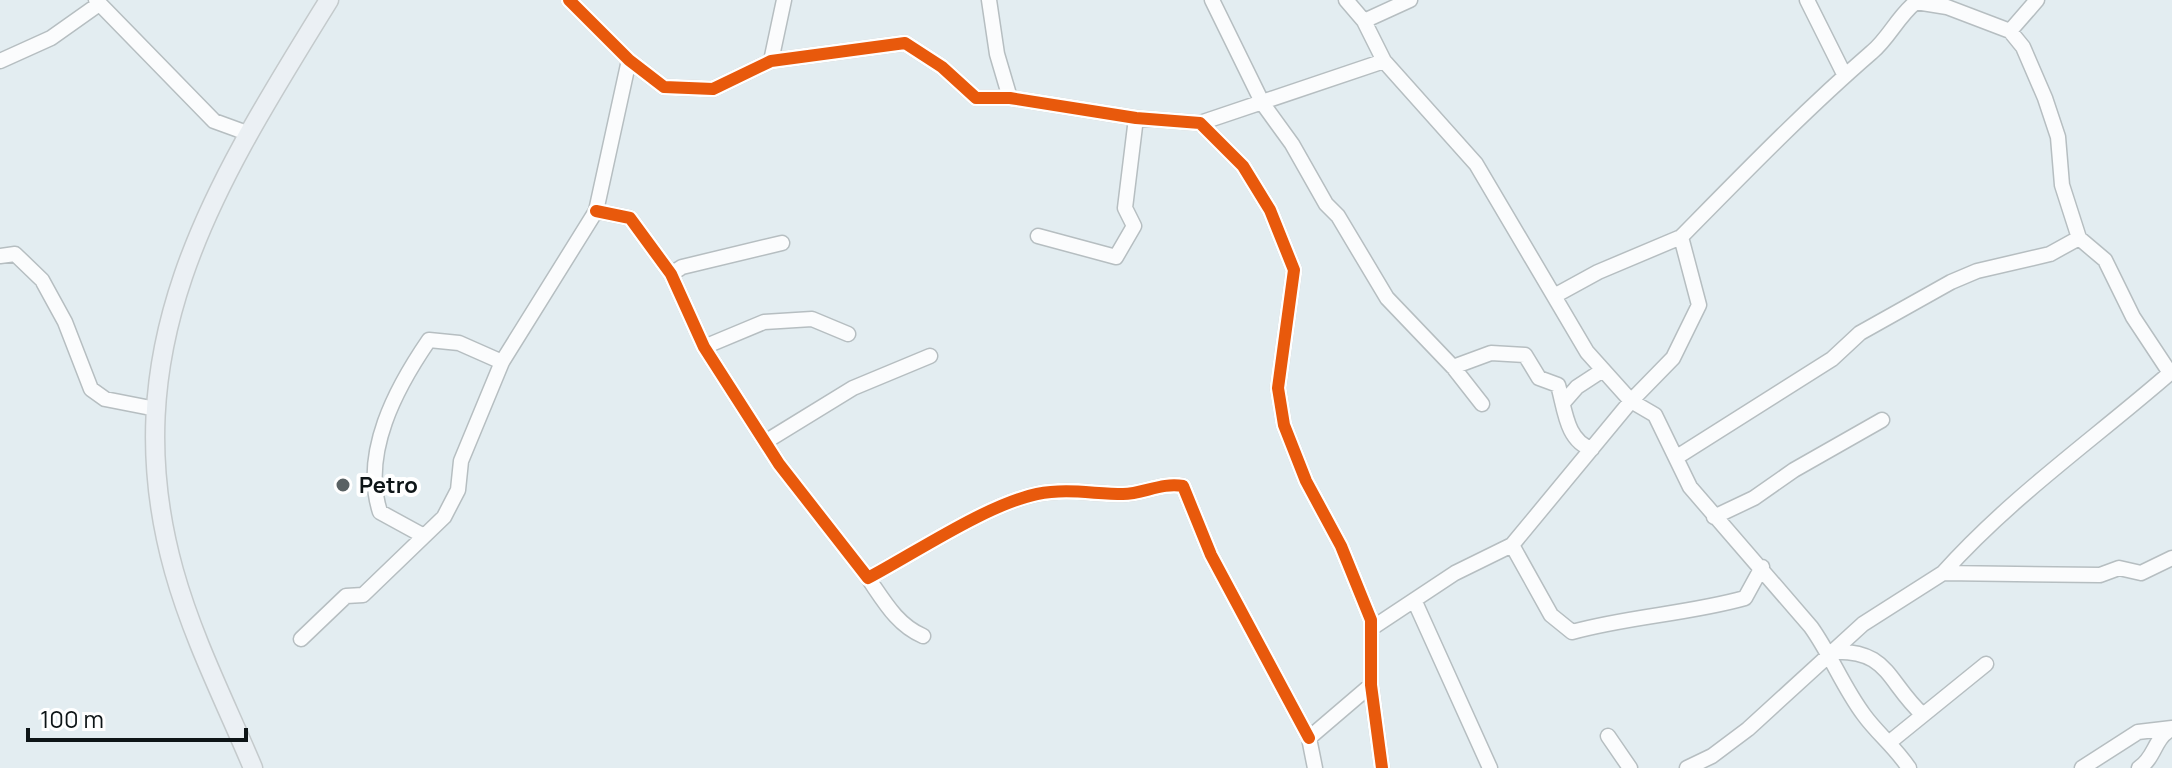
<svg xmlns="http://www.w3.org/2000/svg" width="2172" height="768" viewBox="0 0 2172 768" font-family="Manrope,sans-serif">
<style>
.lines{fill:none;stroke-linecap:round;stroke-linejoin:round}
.minor-casing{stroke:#b6bec1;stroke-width:17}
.major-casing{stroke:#c4cacc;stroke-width:21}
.minor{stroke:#fbfcfd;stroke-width:14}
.major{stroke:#ebf0f4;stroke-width:18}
.cycleway-casing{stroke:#fff;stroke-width:17}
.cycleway{stroke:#e8590c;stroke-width:12}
.poi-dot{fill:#596163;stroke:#fff;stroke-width:3}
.labels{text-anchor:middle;stroke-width:8;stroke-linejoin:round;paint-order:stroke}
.poi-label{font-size:22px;font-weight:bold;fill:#0e1517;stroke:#fff;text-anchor:start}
</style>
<rect width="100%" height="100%" fill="#e3edf1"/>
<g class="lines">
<defs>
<path id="minor" d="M 96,0 L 214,121 L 247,133
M 569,0 L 629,60 L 664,87 L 713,89 L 771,61 L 905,43 L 942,67 L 976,98 L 1010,98 L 1136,118 L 1200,123 L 1243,166 L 1270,210 L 1294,270 L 1278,388 L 1284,425 L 1306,481 L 1341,546 L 1371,620 L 1371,685 L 1382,768
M 989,0 L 997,54 L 1010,98
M 1212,0 L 1263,104 L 1292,144 L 1326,204 L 1338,216 L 1387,298 L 1453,367 L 1482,404
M 1346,0 L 1364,21 L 1384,61 L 1476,164 L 1587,352 L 1631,401 L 1655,415 L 1690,487 L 1811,627 C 1831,655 1843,687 1864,715 C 1877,733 1895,747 1909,768
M 1807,0 L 1844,74
M 1364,21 L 1410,0
M 0,61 L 51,38 L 99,4
M 771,61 L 784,0
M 1200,123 L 1384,61
M 596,211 L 630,218 L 671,274 L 704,347 L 779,464 L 868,578 C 915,553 988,504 1037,494 C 1067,488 1094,494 1123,494 C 1143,494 1162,482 1183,486 L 1211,555 L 1309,738
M 1038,236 L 1116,257 L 1134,226 L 1125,208 L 1136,118
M 0,256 L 15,254 L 42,280 L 65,322 L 91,389 L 105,399 L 156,409
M 671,274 L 682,267 L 782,243
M 1556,295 L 1598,272 L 1681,237
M 704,347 L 764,322 L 812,319 L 848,334
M 1453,367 L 1491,353 L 1525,355 L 1539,378 L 1558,385 C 1565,409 1566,441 1592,449
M 1563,403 L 1577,387 L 1603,370
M 765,442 L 853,388 L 930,356
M 1677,457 L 1832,359 L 1860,333 L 1951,282 L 1977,271 L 2050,254 L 2079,238
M 1714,517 L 1754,498 L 1794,470 L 1882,420
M 422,535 L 380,512 C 361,453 396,388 429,340 L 459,343 L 502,362
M 1512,545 L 1551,615 L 1572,632 C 1630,616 1688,614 1745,598 L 1762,567
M 1943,573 C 2011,497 2093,440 2170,373 L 2133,317 L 2105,260 L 2079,238 L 2062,185 L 2058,137 L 2045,98 L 2023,47 L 2010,31
M 868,578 C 884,601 897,625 923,636
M 1415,602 L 1490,768
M 1372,628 L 1455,573 L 1512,545 L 1631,401 L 1673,358 L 1699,305 L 1681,237 C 1743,174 1805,110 1872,52 C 1889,38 1898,16 1916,2 L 1947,7 L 2010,31 L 2037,0
M 301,639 L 346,596 L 363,595 L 444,517 L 458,490 L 461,461 L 502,362 L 596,211 L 629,60
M 1829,652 C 1889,648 1886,681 1923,715
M 1608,736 L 1630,768
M 1891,741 L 1986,664
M 1315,768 L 1309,738 L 1371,685
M 1687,768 L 1712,756 L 1748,729 L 1863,624 L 1943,573 L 2100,575 L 2119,568 L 2141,573 L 2172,558
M 2082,768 L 2138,732 L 2172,728
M 2139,768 C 2155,758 2154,739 2170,730"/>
<path id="major" d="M 253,768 C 226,704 193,639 174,571 C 111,345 216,183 329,0"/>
</defs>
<use href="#minor" class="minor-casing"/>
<use href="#major" class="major-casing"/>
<use href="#minor" class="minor"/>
<use href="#major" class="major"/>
<defs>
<path id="cycleway" d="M 569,0 L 629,60 L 664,87 L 713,89 L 771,61 L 905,43 L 942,67 L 976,98 L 1010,98 L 1136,118 L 1200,123 L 1243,166 L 1270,210 L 1294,270 L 1278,388 L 1284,425 L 1306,481 L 1341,546 L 1371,620 L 1371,685 L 1382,768
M 596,211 L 630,218 L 671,274 L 704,347 L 779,464 L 868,578 C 915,553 988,504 1037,494 C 1067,488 1094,494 1123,494 C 1143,494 1162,482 1183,486 L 1211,555 L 1309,738"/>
</defs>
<use href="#cycleway" class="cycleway-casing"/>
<use href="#cycleway" class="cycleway"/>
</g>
<circle class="poi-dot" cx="343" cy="485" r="8"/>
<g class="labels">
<g class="poi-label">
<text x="359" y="493">Petro</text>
</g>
</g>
<path d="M28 728v12h218v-12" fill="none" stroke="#0e1517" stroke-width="4"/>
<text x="40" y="728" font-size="24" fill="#0e1517" stroke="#ffffff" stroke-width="6" paint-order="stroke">100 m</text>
</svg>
